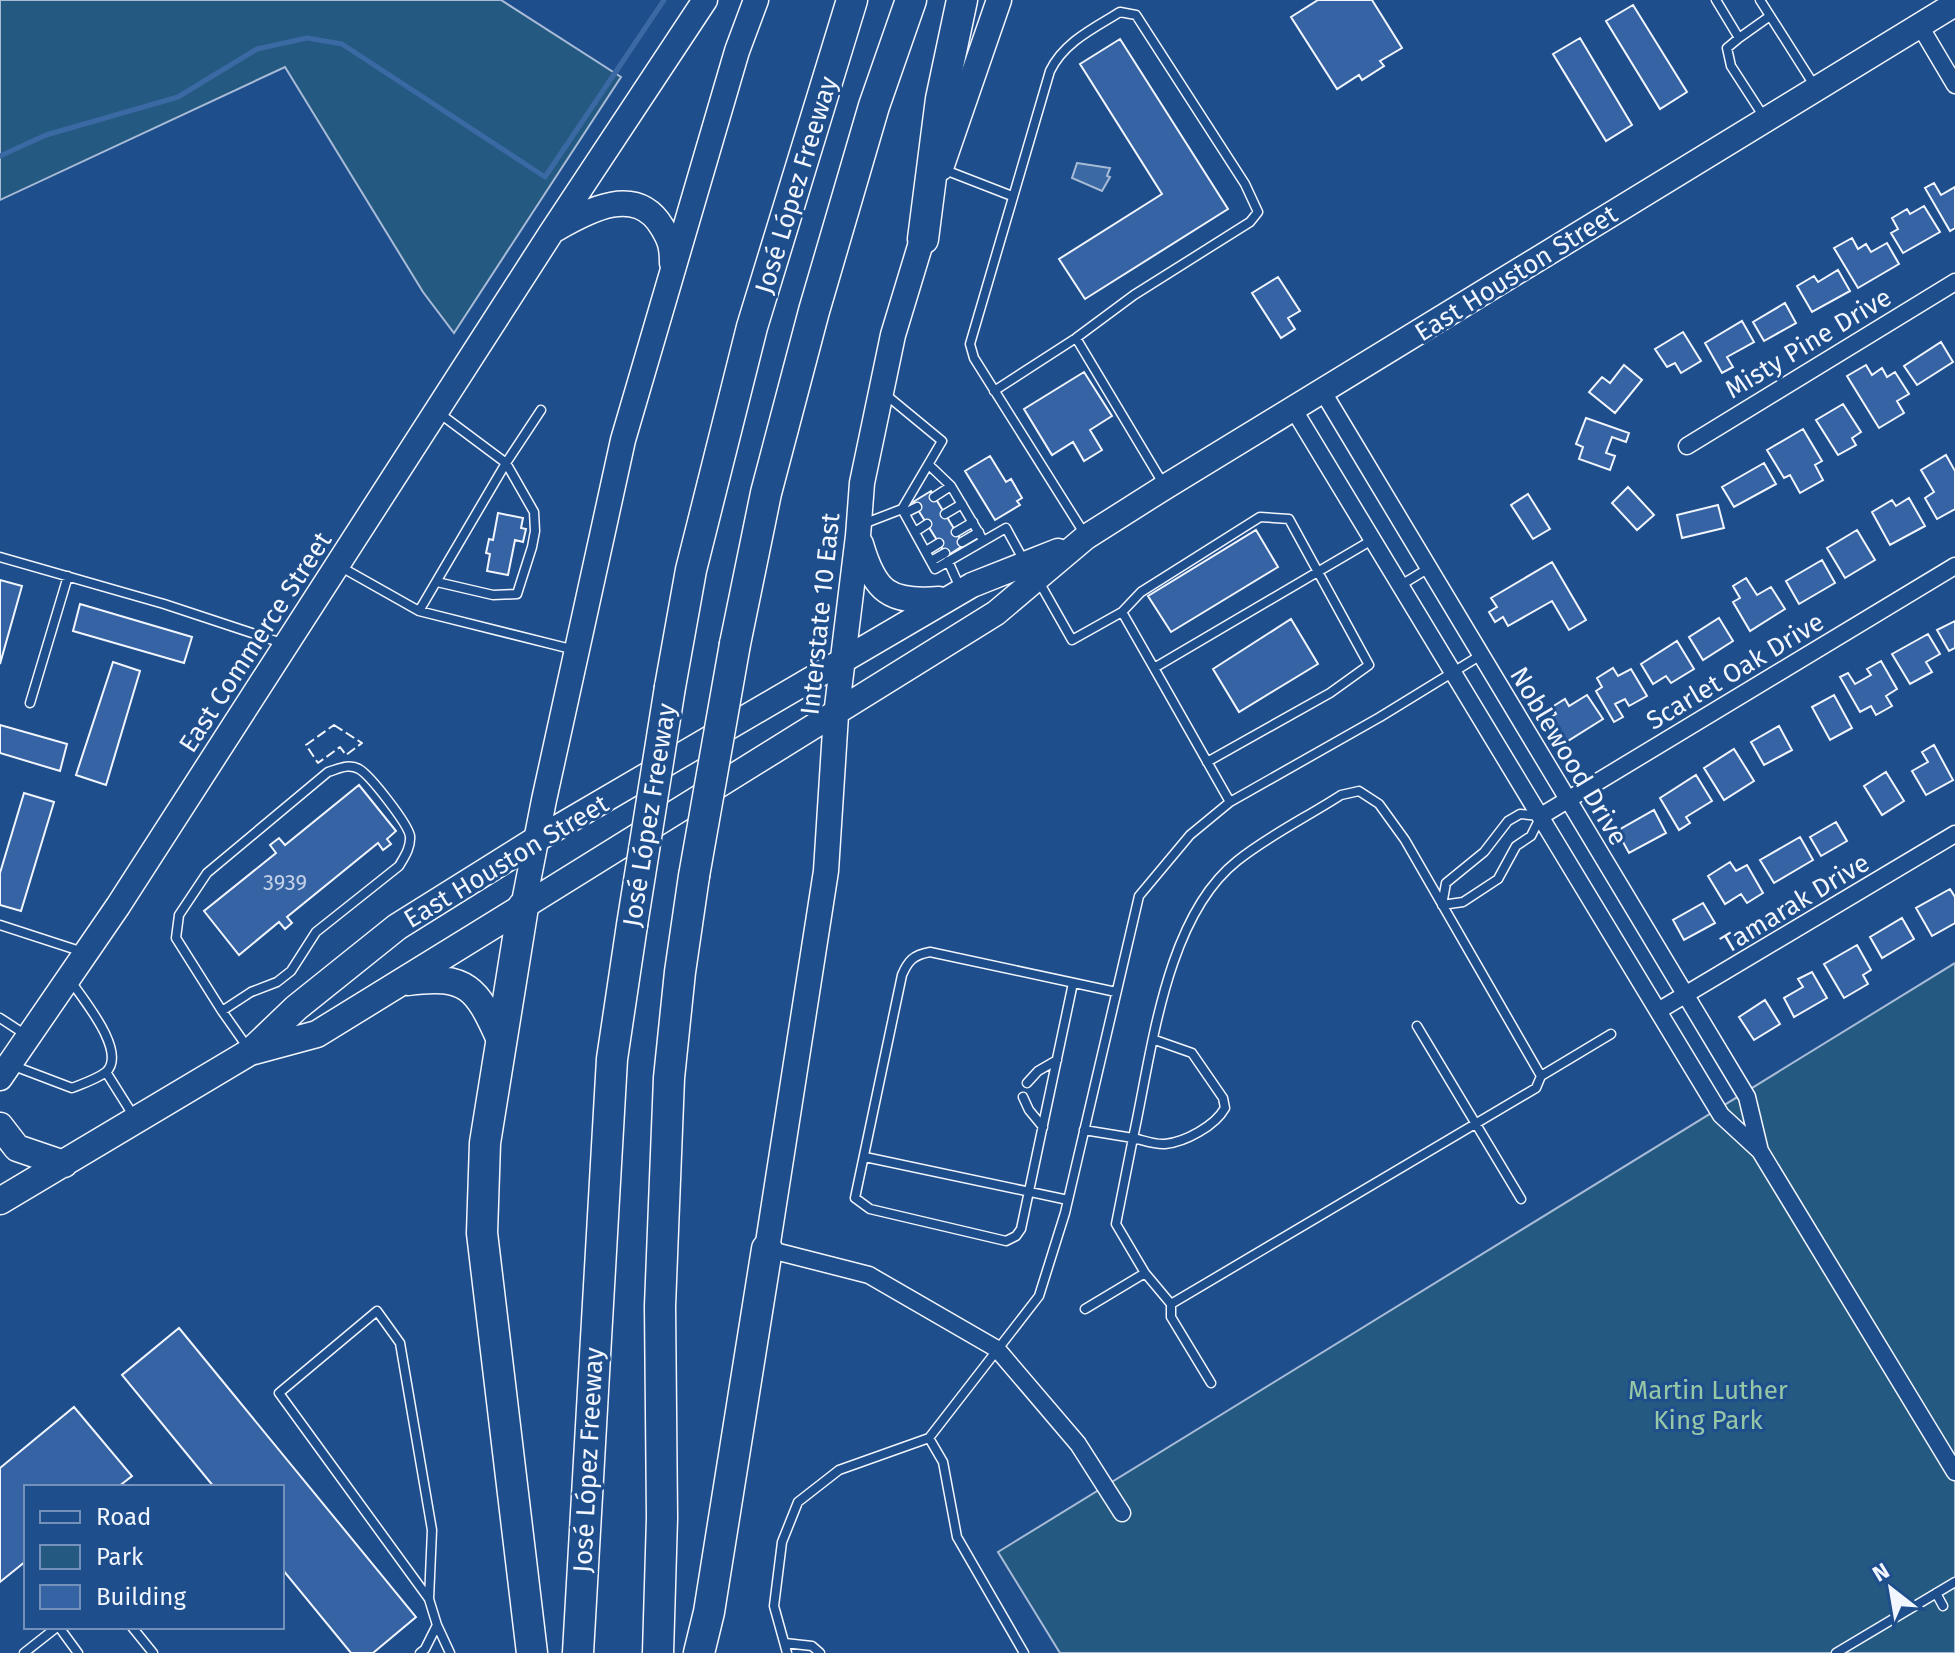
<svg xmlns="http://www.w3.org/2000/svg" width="1955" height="1653" viewBox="0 0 1955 1653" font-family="'Fira Sans',sans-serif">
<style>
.green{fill:#245a82;stroke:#a8bbd7;stroke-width:2}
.water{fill:#3b69a3;stroke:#a8bbd7;stroke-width:2}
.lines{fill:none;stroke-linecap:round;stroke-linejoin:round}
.stream{stroke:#3b69a3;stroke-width:5}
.building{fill:#3563a3;stroke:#f2f6ff;stroke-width:2}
.lane-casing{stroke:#f2f6ff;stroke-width:11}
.street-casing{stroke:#f2f6ff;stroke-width:19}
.secondary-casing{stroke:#f2f6ff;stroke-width:27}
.primary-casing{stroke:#f2f6ff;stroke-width:29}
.highway-casing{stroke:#f2f6ff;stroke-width:33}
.lane{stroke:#1f4e8c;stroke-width:8}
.street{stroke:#1f4e8c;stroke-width:16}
.secondary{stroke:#1f4e8c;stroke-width:24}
.primary{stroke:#1f4e8c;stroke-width:26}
.highway{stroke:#1f4e8c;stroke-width:30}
.highway-bridge-casing{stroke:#f2f6ff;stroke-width:33;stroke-linecap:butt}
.highway-bridge{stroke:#1f4e8c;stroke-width:30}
.fence{stroke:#f2f6ff;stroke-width:2;stroke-dasharray:10 4;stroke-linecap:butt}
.labels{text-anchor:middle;stroke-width:6;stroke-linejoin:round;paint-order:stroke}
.number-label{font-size:22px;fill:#c3d1e8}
.street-label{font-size:26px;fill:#f2f6ff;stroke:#1f4e8c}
.park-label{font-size:26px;fill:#97c8a6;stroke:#1f4e8c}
</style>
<rect width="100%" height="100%" fill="#1f4e8c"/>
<path class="green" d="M 0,0 L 501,0 L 621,77 L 454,333 L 423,292 L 285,67 L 0,200 Z
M 1955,963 L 1955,1653 L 1060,1653 L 998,1552 Z"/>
<path class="water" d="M 1077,163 L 1110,168 L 1107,176 L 1110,177 L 1102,191 L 1072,178 Z"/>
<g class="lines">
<path class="stream" d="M 0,156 L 46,135 L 178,97 L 257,49 L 307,38 L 342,44 L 545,177 L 664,0"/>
</g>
<path class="building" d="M 1318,0 L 1372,0 L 1402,48 L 1380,61 L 1384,66 L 1362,80 L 1359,75 L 1337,89 L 1291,17 Z
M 1633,5 L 1687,92 L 1660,109 L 1606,21 Z
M 1580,38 L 1632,125 L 1606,141 L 1553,54 Z
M 1120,39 L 1228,209 L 1085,299 L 1059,259 L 1162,194 L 1080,64 Z
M 1934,183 L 1941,195 L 1955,187 L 1955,228 L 1950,231 L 1925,188 Z
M 1924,206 L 1940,232 L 1903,253 L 1891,233 L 1898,229 L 1892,218 L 1907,209 L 1910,214 Z
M 1852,238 L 1858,249 L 1866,244 L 1871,252 L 1887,243 L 1899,264 L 1858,288 L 1834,248 Z
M 1838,270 L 1850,291 L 1812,312 L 1797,286 L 1814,276 L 1818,282 Z
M 1278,277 L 1300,311 L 1288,318 L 1295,329 L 1281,338 L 1252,293 Z
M 1785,303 L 1796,323 L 1764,341 L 1753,322 Z
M 1742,321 L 1754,342 L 1727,357 L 1733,367 L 1722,373 L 1705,343 Z
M 1683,332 L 1701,361 L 1681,373 L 1675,363 L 1667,367 L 1655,349 Z
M 1941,342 L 1953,362 L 1917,385 L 1904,366 Z
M 1624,365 L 1642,380 L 1615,413 L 1589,392 L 1602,377 L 1610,383 Z
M 1866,365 L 1872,375 L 1882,368 L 1887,377 L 1895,372 L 1909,394 L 1897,401 L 1904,413 L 1879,428 L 1847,376 Z
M 1084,372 L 1112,416 L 1090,430 L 1102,450 L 1084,461 L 1073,442 L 1052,455 L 1024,409 Z
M 1843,404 L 1861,432 L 1852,438 L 1856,445 L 1838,455 L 1816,420 Z
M 1586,418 L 1629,433 L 1626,442 L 1612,437 L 1606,453 L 1615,456 L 1610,470 L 1579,459 L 1583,447 L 1576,444 Z
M 1803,429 L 1822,461 L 1815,465 L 1823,480 L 1800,493 L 1790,475 L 1784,478 L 1767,450 Z
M 1946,455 L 1955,471 L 1955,509 L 1937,519 L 1925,498 L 1934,492 L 1921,470 Z
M 990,456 L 1006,482 L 1011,479 L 1022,498 L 1017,501 L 1020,505 L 995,520 L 965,471 Z
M 1764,463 L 1776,484 L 1734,507 L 1722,487 Z
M 1628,487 L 1654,515 L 1637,530 L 1612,503 Z
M 931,491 L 964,545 L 947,556 L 913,502 Z
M 1528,494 L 1550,529 L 1533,539 L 1511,505 Z
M 1909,498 L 1925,526 L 1890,545 L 1872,512 L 1892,500 L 1896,506 Z
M 1718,505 L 1724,528 L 1682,538 L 1677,515 Z
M 498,513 L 523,518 L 521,528 L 526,529 L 523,542 L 515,540 L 508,575 L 487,571 L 490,554 L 486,553 L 489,539 L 493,540 Z
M 1256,530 L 1278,567 L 1171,632 L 1148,596 Z
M 1857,530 L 1875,560 L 1845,578 L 1827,548 Z
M 1822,560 L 1835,583 L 1799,604 L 1786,581 Z
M 1552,562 L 1586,620 L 1569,630 L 1552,601 L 1508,626 L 1503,617 L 1495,622 L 1489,612 L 1497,607 L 1491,598 Z
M 1746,578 L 1757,595 L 1771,587 L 1785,609 L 1750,631 L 1733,602 L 1740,598 L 1733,586 Z
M 0,580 L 22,586 L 0,664 Z
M 80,604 L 192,637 L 184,663 L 73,631 Z
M 1719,618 L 1733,641 L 1703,660 L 1689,637 Z
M 1291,619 L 1318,664 L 1239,712 L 1213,669 Z
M 1955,621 L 1955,648 L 1949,651 L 1937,630 Z
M 1928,634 L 1940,654 L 1926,662 L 1932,672 L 1910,684 L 1892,654 Z
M 1677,641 L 1694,669 L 1671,683 L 1666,676 L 1653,684 L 1641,664 Z
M 1881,661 L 1897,689 L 1886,696 L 1892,706 L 1876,715 L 1871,706 L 1860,712 L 1840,677 L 1848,673 L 1855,684 L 1871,675 L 1867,669 Z
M 113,662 L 140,671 L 106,785 L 76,775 Z
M 1613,668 L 1618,676 L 1631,669 L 1647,696 L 1629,706 L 1625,699 L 1615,704 L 1623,717 L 1614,722 L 1596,691 L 1602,687 L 1597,678 Z
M 1587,695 L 1603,719 L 1563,744 L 1548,719 L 1556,714 L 1552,707 L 1565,699 L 1569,706 Z
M 1834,695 L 1852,728 L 1830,740 L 1812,707 Z
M 0,725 L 67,744 L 60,771 L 0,753 Z
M 1779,726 L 1792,750 L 1764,765 L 1751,742 Z
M 1934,745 L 1953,780 L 1926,795 L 1912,771 L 1928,762 L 1922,752 Z
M 1734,749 L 1754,781 L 1724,800 L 1704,768 Z
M 1886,772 L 1904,801 L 1882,815 L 1864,786 Z
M 1696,775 L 1712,801 L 1686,817 L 1690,823 L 1679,830 L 1660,798 Z
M 359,785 L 396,831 L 387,839 L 391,844 L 383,850 L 378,843 L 287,917 L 292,923 L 285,929 L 279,922 L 239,955 L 204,911 L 276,853 L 270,845 L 279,838 L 285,845 Z
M 24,793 L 54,802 L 21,911 L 0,905 L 0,873 Z
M 1654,810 L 1666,833 L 1629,853 L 1617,831 Z
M 1836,822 L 1847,841 L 1821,856 L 1810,837 Z
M 1800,837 L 1813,860 L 1774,883 L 1760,860 Z
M 1730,862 L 1736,871 L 1747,865 L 1763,893 L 1747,903 L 1741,894 L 1725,904 L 1708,876 Z
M 1950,889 L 1955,897 L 1955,923 L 1932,936 L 1916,908 Z
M 1703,903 L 1715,923 L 1684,940 L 1673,920 Z
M 1902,918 L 1914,939 L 1882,958 L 1870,937 Z
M 1857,945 L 1871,970 L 1863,975 L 1868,984 L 1844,998 L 1824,964 Z
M 1812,972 L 1827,998 L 1794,1017 L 1784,998 L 1803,987 L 1798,979 Z
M 1765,1000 L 1780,1024 L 1754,1040 L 1739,1017 Z
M 179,1328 L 416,1617 L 373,1653 L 351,1653 L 282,1569 L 282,1487 L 214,1487 L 122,1375 Z
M 74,1407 L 132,1476 L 118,1487 L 26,1487 L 26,1561 L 0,1582 L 0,1468 Z"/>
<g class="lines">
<defs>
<path id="lane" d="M 1716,0 L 1739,38 L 1770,16
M 1760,0 L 1814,85
M 1739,38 L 1727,48 L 1731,66 L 1764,117
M 945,170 L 1012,196
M 1076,338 L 1164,485
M 994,391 L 1076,338 L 1134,295 L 1250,222 L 1258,212 L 1245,184 L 1136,15 L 1120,12 C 1094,28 1064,42 1050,71 L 970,344 L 974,358 L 1084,533
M 929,465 L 951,486 L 983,540
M 934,497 L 951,486
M 902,509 L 935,569 L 1006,528 L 1024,561
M 905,513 L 917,507
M 945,514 L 962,504
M 863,524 L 902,509 L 942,441 L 885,394
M 915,532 L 927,524
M 956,532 L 973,522
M 962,542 L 979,532
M 926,551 L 939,543
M 0,557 L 164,604 L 282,643
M 931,561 L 945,553
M 948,561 L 961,590
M 341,567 L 419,611 L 575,650
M 1038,580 L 1072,640 L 1122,612 L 1154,668 L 1372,540
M 437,582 L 493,595 L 517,594 L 532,547 L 535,531 L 534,512 L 506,463 L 439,413
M 1401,585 L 1429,568
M 419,611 L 506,463 L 541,410
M 1122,612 L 1141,592 L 1260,517 L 1289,519 L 1369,665 L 1330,693 L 1207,762
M 1154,668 L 1230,802
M 30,703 L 68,576
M 1520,814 L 1541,816 L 1531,836 L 1516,846 L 1498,879 L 1463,902 L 1442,905 L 1446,883 L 1484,852 L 1508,821 Z
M 0,925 L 83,952
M 1073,983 L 1021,1229 L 1016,1236 L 1006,1241 L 870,1209 L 855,1198 L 902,975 C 908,961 913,955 930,952 L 1116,992
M 222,1011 L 176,938 L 179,915 L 207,873 L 328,772 C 338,769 349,763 359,769 C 370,775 408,824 410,836 C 411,847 405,856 399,866 L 316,932 L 291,971 L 277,982 L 251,992 L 222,1011 L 248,1048
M 0,1018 L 26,1035
M 1417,1026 L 1521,1199
M 14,1066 L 72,1088 C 82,1084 97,1079 106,1072 C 128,1052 82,998 70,980
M 106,1072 L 133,1115
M 1541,1076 L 1611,1034
M 1027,1083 L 1038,1071 L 1057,1060
M 1023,1097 L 1029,1110 L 1043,1127
M 1084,1130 L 1133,1138 L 1116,1224 L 1145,1273 L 1171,1304 L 1536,1088 L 1541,1076 L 1405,840 L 1379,804 L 1359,791 L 1341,795 C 1307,817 1268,836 1237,861 C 1165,918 1152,1052 1133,1138 C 1143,1140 1155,1145 1165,1144 C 1185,1142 1215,1126 1225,1108 L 1223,1098 L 1192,1053 L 1155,1040
M 865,1157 L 1068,1200
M 1171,1304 L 1171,1317 L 1211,1383
M 1085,1309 L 1145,1273
M 929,1438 L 943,1462 L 957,1537 L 1024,1653
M 1936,1593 L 1943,1606
M 437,1625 L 450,1653
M 59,1627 L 78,1653
M 132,1627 L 153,1653
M 785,1643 L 812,1646 L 820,1653
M 24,1653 L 57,1627
M 420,1653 L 425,1649 L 437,1625 L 429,1599 L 279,1393 L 377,1311 L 400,1343 L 432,1530 L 429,1599
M 787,1653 L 774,1606 L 782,1542 L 798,1502 L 839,1470 L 929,1438 L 1039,1296 L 1065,1213 L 1139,896 L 1190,835 L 1230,802 L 1380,717 L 1481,655
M 1836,1653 L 1955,1582"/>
<path id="street" d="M 1920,26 L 1955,85
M 1323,392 L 1747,1097 L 1760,1151
M 1294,410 L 1721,1115 L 1760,1151 L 1955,1472
M 1687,446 L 1955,282
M 1541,816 L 1955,566
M 1658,1011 L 1955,834
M 767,1249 L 869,1275 L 997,1349 L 1078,1444 L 1122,1513"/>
<path id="secondary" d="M 941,168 L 999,0
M 556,229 C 589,210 636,184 662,227 C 670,240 672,247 672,263
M 861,544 C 875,592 889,603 939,599
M 536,840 L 972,585 L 1058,551
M 523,907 L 996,613 L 1086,537 L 1165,487 L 1955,4
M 523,907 L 544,800 L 623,440 L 737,51 L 756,0
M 0,1078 L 118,906 L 551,233 L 705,0
M 767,1249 L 826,871 L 836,715 L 858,536 L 862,483 L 893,335 L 927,223"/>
<path id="primary" d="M 408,982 C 467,974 477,988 500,1040
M 254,1051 L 317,1034 L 523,907
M 0,1126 L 17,1148 L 64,1164
M 0,1201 L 250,1052 L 296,1008 L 397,927 L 536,840"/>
<path id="highway" d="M 923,239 L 941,99 L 962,0
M 735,644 L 766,493 L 814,311 L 874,106 L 911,0
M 670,687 L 691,570 L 752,327 L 852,0
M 523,907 L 485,1143 L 482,1233 L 532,1653
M 578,1653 L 612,1059 L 632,925
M 658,1653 L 662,1518 L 660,1306 L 669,1078 L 680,972 L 694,876
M 699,1653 L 709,1612 L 767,1249"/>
</defs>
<use href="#lane" class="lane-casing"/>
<use href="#street" class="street-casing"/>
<use href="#secondary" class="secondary-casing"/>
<use href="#primary" class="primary-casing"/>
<use href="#highway" class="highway-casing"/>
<use href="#lane" class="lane"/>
<use href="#street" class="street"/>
<use href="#secondary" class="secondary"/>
<use href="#primary" class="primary"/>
<use href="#highway" class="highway"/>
<defs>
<path id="highway-bridge" d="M 694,876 L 735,644
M 632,925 L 670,687"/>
</defs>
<use href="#highway-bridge" class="highway-bridge-casing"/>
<use href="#highway-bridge" class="highway-bridge"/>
<path class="fence" d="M 334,725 L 362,743 L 346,755 L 340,747 L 318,763 L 306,745 Z"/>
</g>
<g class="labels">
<g class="number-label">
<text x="285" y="890">3939</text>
</g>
<g class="street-label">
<text transform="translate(796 185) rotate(-73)" y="9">José López Freeway</text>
<text transform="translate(1516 273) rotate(-32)" y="9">East Houston Street</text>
<text transform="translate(1808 343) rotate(-31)" y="9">Misty Pine Drive</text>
<text transform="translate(820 614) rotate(-84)" y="9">Interstate 10 East</text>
<text transform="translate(255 642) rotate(-57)" y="9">East Commerce Street</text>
<text transform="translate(1735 671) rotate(-31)" y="9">Scarlet Oak Drive</text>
<text transform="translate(1569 756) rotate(59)" y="9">Noblewood Drive</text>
<text transform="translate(649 815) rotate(-81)" y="9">José López Freeway</text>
<text transform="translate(506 861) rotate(-31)" y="9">East Houston Street</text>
<text transform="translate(1795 903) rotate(-31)" y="9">Tamarak Drive</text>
<text transform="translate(588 1460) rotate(-87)" y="9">José López Freeway</text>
</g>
<g class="park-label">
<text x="1708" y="1399">Martin Luther<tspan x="1708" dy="30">King Park</tspan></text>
</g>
</g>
<rect x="24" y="1485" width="260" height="144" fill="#1f4e8c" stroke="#7391ba" stroke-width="2"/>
<rect x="40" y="1511" width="40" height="12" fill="#1f4e8c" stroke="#7391ba" stroke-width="2"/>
<text x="96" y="1525" font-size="24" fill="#f2f6ff">Road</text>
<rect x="40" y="1545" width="40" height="24" fill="#245a82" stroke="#7391ba" stroke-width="2"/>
<text x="96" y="1565" font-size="24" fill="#f2f6ff">Park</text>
<rect x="40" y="1585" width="40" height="24" fill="#3563a3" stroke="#7391ba" stroke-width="2"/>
<text x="96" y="1605" font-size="24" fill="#f2f6ff">Building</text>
<g transform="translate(1891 1589) rotate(329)" stroke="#1f4e8c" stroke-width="6" paint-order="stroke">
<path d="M0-6L14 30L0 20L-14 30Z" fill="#f2f6ff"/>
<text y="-12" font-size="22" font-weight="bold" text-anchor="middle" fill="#f2f6ff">N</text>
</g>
</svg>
